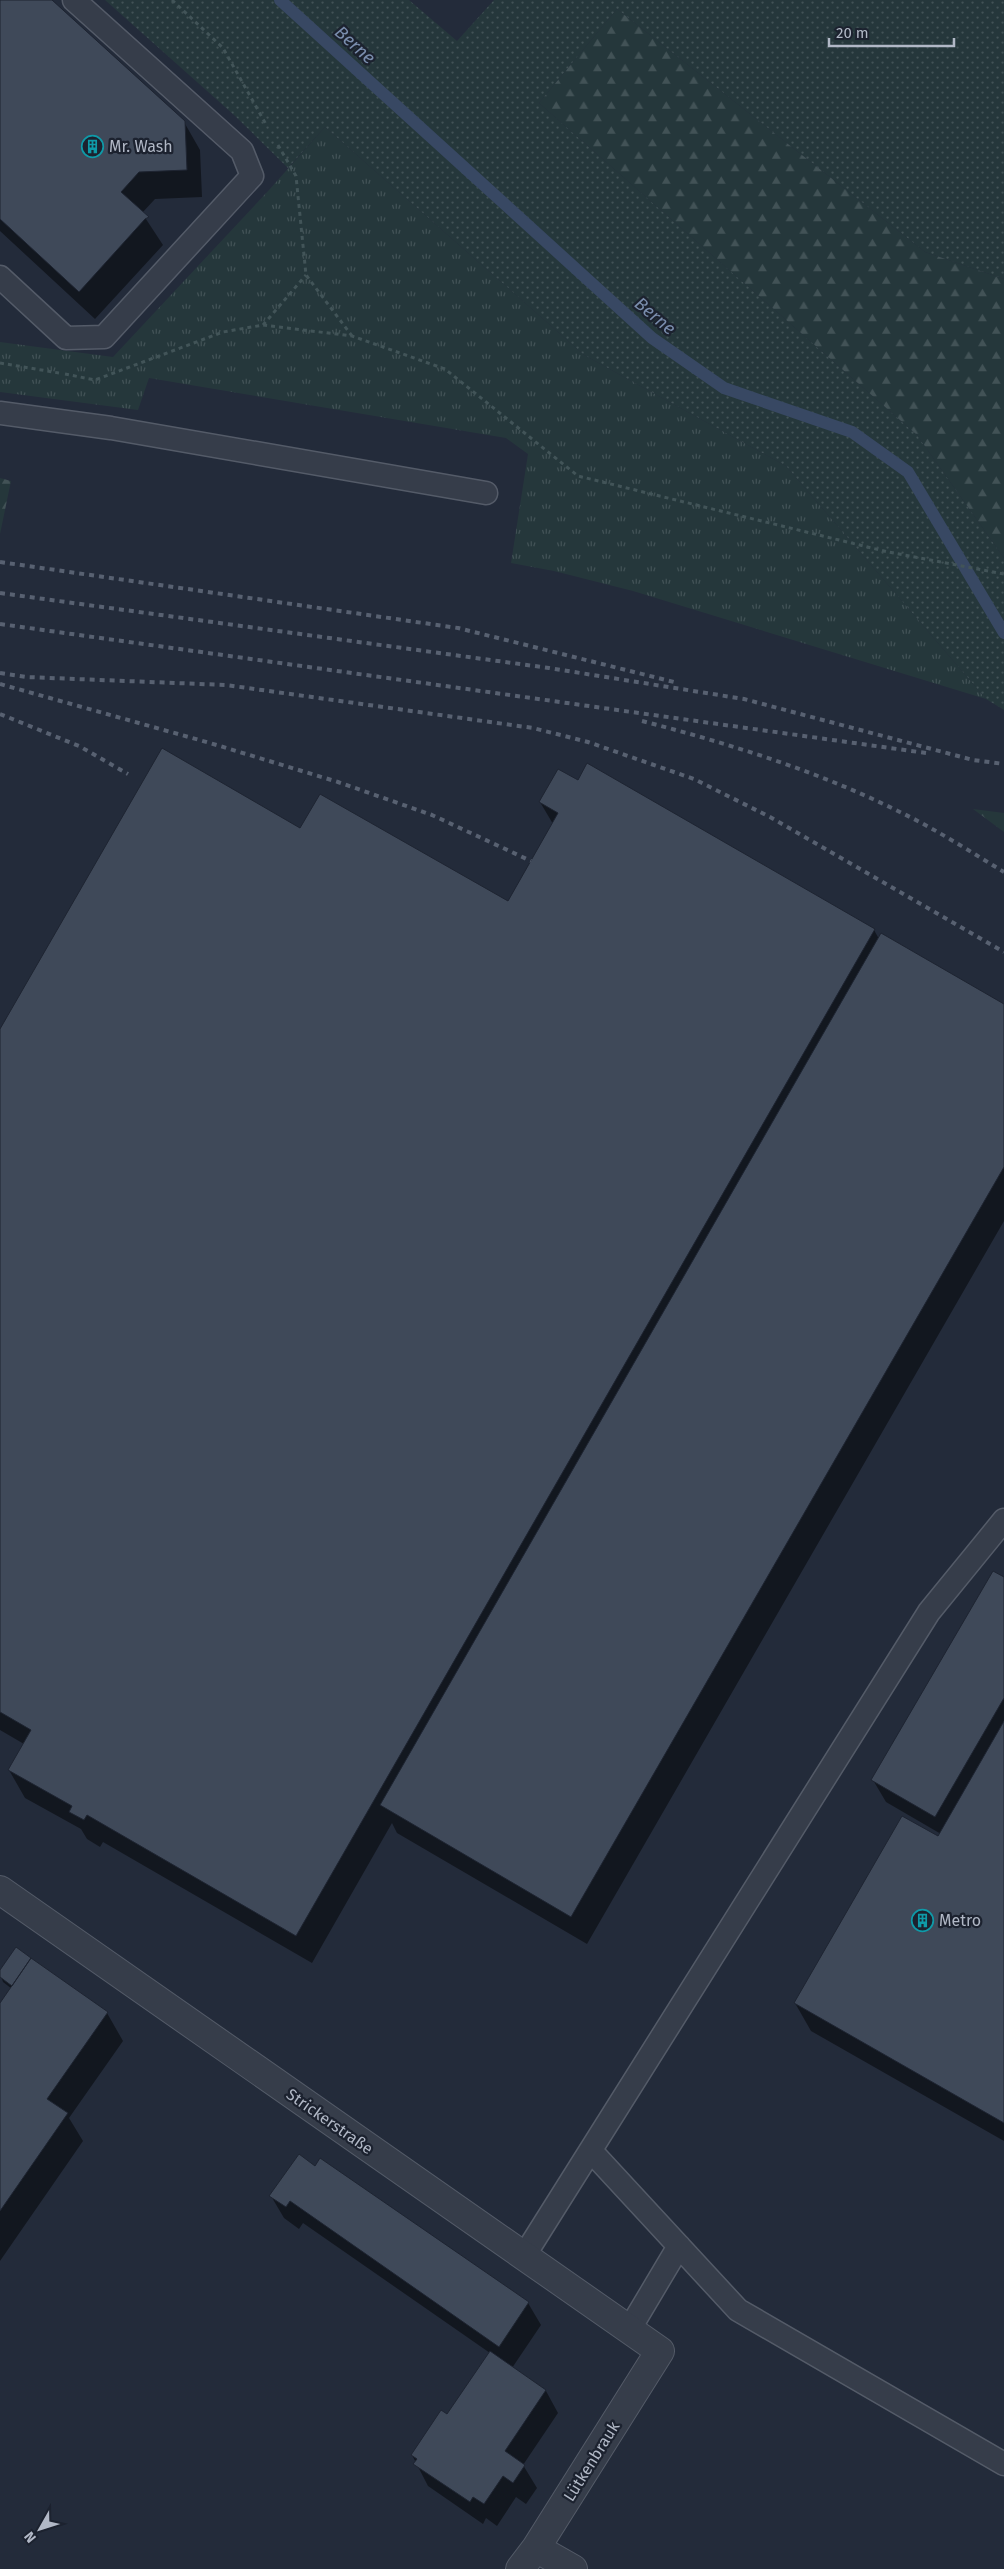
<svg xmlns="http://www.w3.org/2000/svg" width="1004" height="2569" viewBox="0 0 1004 2569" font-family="'Fira Sans',sans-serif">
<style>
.grass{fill:url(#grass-dots)}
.forest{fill:url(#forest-firs)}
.park{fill:url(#park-tufts)}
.shadow{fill:#0007}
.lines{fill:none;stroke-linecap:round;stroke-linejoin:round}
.stream{stroke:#384863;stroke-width:12}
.building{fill:#3f4959;stroke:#1e2431}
.service-casing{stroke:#545b68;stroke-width:25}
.minor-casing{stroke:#545b68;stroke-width:30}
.path{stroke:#425458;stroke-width:3;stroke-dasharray:4 4;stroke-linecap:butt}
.service{stroke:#363d4a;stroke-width:22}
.minor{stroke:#363d4a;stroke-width:28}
.rail{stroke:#586171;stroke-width:4;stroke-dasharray:5 5;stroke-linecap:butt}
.labels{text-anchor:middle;stroke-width:4.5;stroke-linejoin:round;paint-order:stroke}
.poi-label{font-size:16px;fill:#b1b8c6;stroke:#1c222f;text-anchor:start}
.street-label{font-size:16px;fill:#b1b8c6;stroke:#1c222f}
.water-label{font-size:18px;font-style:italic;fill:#7a8dad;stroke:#1c222f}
</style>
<defs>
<pattern id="grass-dots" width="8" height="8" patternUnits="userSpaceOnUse" patternTransform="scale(1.25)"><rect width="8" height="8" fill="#25373b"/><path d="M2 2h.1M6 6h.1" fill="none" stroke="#425256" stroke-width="1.8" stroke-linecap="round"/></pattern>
<pattern id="forest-firs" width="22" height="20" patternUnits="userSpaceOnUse" patternTransform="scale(1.25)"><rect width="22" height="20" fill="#25373b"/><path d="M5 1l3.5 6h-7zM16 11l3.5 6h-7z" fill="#425256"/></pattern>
<pattern id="park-tufts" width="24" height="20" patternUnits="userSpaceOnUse" patternTransform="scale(1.25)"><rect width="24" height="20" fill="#25373b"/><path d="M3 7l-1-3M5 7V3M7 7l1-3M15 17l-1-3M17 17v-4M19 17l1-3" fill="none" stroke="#425256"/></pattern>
</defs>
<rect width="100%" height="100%" fill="#232b3a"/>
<path class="grass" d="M 105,0 L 409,0 L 457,41 L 494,0 L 1004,0 L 1004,279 L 925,252 L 617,9 L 539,103 L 917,435 L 1004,558 L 1004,710 L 986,699 L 786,466 L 584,355 L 325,127 L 288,168 L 234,115 Z"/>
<path class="forest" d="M 617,9 L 925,252 L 1004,279 L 1004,558 L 917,435 L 539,103 Z
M 0,478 L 11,481 L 0,534 Z
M 973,809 L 1004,813 L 1004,832 Z"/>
<path class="park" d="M 325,127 L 584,355 L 786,466 L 986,699 L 633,591 L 554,571 L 511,563 L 528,454 L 506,438 L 149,378 L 138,410 L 0,392 L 0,342 L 113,357 L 269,190 Z"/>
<path class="shadow" d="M 0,0 L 50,0 L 184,122 L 200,150 L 202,197 L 155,199 L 142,213 L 163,245 L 95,319 L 0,231 Z
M 540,802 L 874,930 L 879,939 L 1004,1006 L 1004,1221 L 587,1944 L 397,1833 L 392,1823 L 312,1963 L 103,1842 L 100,1847 L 87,1839 L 81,1829 L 25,1798 L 9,1770 L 24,1744 L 0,1730 L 0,1032 L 301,830 L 508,903 L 553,824 Z
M 1004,1579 L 1004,2141 L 811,2031 L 795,2003 L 941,1834 L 886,1802 L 873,1780 Z
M 0,1973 L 107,2013 L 123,2041 L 69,2118 L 83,2141 L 0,2261 L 0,2005 L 12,1989 L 3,1982 Z
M 315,2168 L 528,2303 L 541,2325 L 512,2368 L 546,2391 L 558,2413 L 523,2465 L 537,2488 L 526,2504 L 516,2497 L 497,2526 L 486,2518 L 483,2524 L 428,2486 L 412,2455 L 447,2416 L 490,2353 L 303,2223 L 299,2229 L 284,2218 L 271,2196 Z"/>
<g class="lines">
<path class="stream" d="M 280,0 L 652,338 L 724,388 L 852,432 L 908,472 L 1004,633"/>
</g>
<path class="building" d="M 0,0 L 52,0 L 185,121 L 187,170 L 139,172 L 121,192 L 149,217 L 145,219 L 79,292 L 0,219 Z
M 162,748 L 300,828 L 320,794 L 508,901 L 558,813 L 539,802 L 558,769 L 578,780 L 587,763 L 875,929 L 296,1936 L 87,1815 L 84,1820 L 69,1812 L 72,1806 L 8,1770 L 31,1730 L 0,1712 L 0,1029 Z
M 881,933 L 1004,1004 L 1004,1167 L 571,1917 L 380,1805 Z
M 993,1571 L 1004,1577 L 1004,1698 L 935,1817 L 871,1780 Z
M 1004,1721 L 1004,2123 L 794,2003 L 902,1816 L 938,1836 Z
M 16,1947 L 31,1958 L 12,1986 L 0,1977 L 0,1970 Z
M 31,1958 L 108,2012 L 47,2099 L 68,2113 L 0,2211 L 0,2003 Z
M 299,2154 L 315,2166 L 320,2158 L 529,2302 L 499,2347 L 290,2201 L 286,2207 L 269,2196 Z
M 490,2351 L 546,2390 L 505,2451 L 525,2465 L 513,2483 L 503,2476 L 484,2504 L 473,2497 L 470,2502 L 413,2464 L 417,2459 L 411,2455 L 441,2410 L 447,2414 Z"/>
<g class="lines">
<defs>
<path id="service" d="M 0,277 L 66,338 L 104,337 L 252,176 L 242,151 L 74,0
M 0,413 L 111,428 L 486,493
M 591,2151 L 738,2310 L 1004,2464
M 524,2256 L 929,1612 L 1004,1520
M 629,2330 L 679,2246"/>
<path id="minor" d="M 0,1890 L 660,2351 L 536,2548 L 520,2569
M 536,2548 L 573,2569"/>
</defs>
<use href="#service" class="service-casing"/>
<use href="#minor" class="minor-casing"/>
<path class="path" d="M 172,0 L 223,48 L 267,126
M 278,145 L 296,176 L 306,275 L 352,336
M 263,325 L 306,275
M 0,363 L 59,373
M 65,374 L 95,380 L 223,332 L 263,325 L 352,336 L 445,369 L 578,476 L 888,552 L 1004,574"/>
<use href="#service" class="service"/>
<use href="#minor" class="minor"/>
<path class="rail" d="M 0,562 L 458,628 L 674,682
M 0,593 L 549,668 L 744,699 L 973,760 L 1004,764
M 0,624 L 926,753
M 0,673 L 26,677 L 226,685 L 533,728 L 588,742 L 694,779 L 770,817 L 1004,952
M 0,684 L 210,743 L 338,782 L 432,815 L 531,861
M 0,714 L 79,746 L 128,774
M 642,721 C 731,744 820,772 902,813 C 937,830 971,852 1004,872"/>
</g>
<defs>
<symbol id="building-ring" viewBox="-11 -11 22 22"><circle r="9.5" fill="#1c222f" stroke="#0f9aa8" stroke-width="1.5"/><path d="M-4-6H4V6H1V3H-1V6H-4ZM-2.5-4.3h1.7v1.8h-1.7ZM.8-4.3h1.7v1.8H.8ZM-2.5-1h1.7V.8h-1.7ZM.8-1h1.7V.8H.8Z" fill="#0f9aa8"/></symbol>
</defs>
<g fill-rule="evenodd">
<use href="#building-ring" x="80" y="134" width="25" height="25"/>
<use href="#building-ring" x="910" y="1908" width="25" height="25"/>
</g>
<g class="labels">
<g class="poi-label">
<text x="109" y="152">Mr. Wash</text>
<text x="939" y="1926">Metro</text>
</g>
<g class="street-label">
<text transform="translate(330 2121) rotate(35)" y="6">Strickerstraße</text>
<text transform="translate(591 2461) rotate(-58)" y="6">Lütkenbrauk</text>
</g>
<g class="water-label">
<text transform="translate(355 45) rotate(42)" y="6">Berne</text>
<text transform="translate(655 316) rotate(40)" y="6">Berne</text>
</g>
</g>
<g transform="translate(40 2529) rotate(231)" stroke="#1c222f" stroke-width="4" paint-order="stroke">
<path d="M0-4L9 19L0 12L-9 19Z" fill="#b1b8c6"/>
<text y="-8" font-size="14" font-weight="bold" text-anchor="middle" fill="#b1b8c6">N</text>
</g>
<path d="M829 38v8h125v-8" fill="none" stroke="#b1b8c6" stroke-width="2.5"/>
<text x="836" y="38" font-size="15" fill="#b1b8c6" stroke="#1c222f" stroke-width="4" paint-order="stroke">20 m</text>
</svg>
